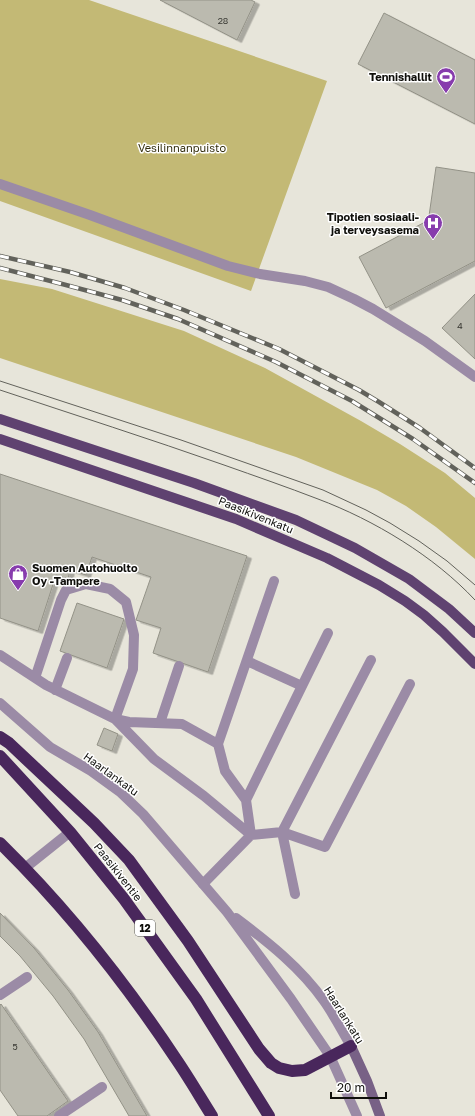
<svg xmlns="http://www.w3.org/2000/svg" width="475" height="1116" viewBox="0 0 475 1116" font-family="'Golos Text',sans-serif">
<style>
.green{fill:#c3b975}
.building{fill:#bbbaaf;stroke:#939287;filter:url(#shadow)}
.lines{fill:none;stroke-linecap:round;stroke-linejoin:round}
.lane{stroke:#9b8ba6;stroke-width:10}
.street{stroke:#9b8ba6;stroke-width:10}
.secondary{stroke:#786186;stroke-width:10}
.primary{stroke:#5f4270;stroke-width:10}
.highway{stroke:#49275c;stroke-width:12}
.tram{stroke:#62625b;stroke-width:1}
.rail-casing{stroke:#62625b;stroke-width:4.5}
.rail{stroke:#fff;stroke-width:3;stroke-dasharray:9;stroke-linecap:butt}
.labels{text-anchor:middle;stroke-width:3;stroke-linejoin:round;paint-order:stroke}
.number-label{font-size:9px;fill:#3a3a34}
.shield{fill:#fff;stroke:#575754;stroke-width:1}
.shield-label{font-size:10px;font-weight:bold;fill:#0f0f0b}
.poi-label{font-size:11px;font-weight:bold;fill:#0f0f0b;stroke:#fff;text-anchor:end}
.park-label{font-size:11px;fill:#35300f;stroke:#fff}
.street-label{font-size:11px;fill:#0f0f0b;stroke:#fff}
</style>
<defs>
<filter id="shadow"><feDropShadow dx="4.5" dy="2.5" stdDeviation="0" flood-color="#0004"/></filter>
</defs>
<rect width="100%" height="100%" fill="#e7e5da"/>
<path class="green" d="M 0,0 L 89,0 L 327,81 L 251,291 L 0,201 Z
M 0,279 L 52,289 L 184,331 L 265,368 L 361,421 L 400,444 L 445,473 L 475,498 L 475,559 L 436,527 L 406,506 L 377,490 L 296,457 L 0,358 Z"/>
<path class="building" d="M 160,0 L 251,0 L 255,2 L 237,40 Z
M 384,13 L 475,60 L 475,124 L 358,64 Z
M 436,167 L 475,173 L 475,261 L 386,308 L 359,257 L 427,221 L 429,216 Z
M 475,294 L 475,359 L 442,328 Z
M 0,474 L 247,556 L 208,672 L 153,653 L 161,628 L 136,620 L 151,577 L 92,557 L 86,575 L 70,570 L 68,579 L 56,575 L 38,631 L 0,618 Z
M 77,603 L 124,619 L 107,668 L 60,651 Z
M 104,728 L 118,734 L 112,751 L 97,745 Z
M 0,913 L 34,948 L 68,990 L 98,1032 L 147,1116 L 129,1116 L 84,1039 L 53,996 L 20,956 L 0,936 Z
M 1,1004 L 68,1101 L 47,1116 L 18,1116 L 0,1090 L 0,1005 Z"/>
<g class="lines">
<path class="lane" d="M 0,184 L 90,215 L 228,266 L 260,274 L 305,281 L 328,287 L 354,299 L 373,309 L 425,341 L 475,377
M 0,655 L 46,685 L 115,719 L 154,759 L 204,796 L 251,835 L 282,832 L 371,660
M 247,661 L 302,686
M 35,678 L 61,600 L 66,590 L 86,584 L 110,589 L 126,602 L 134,635 L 133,669 L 115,719 L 129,722 L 182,724 L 218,744
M 55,690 L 67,658
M 160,723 L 179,666
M 246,800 L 225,771 L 218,744 L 274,581
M 282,832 L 325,847 L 410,684
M 282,832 L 295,894
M 25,868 L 70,832
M 203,884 L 251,835 L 246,800 L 328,633
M 0,995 L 27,977
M 59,1116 L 102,1087"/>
<path class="street" d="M 0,703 L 50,747 L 91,771 L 120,792 L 143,814 L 227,912 L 291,999 L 330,1056 L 357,1116
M 236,918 C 268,942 301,968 324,1001 C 334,1015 342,1031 351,1046"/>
<path class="secondary" d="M 351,1046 L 367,1081 L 380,1116"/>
<path class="primary" d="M 0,419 L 194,483 L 296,520 L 355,548 L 409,579 L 449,609 L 475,633
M 0,439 L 236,519 L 327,558 L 379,585 L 405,601 L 424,615 L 443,632 L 475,664"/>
<path class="highway" d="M 0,737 L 9,743 L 94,823 L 129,860 L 188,941 L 259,1049 L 271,1063 L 279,1068 L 292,1071 L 305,1070 L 351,1046
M 0,756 L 70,832 L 124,899 L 196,999 L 269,1116
M 0,843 C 66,908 125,982 176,1059 C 189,1078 200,1097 212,1116"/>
<path class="tram" d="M 0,381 L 181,440 L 323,490 L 366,510 L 390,523 L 419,541 L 447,561 L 475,585
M 0,390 C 75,415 150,439 224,465 C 255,476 287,487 318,499 C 374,520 434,556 475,600"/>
<defs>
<path id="rail" d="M 0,256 L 70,272 L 125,288 L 184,310 L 279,349 L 359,390 L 379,402 L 420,428 L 475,468
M 0,268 L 66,285 L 122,300 L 178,319 L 276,362 L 352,401 L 413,439 L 475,483"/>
</defs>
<use href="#rail" class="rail-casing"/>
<use href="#rail" class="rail"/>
</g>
<defs>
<symbol id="stadium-pin" viewBox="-11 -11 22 30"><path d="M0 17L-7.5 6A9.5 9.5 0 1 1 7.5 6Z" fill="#873cad" stroke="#fff"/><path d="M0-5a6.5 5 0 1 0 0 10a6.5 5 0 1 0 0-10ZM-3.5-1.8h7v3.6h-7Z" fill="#fff"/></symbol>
<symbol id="hospital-pin" viewBox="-11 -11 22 30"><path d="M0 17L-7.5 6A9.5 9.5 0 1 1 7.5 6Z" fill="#873cad" stroke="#fff"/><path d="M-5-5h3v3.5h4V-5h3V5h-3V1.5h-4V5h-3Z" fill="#fff"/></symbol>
<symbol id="shop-pin" viewBox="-11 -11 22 30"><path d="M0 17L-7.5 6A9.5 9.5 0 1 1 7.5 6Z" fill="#873cad" stroke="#fff"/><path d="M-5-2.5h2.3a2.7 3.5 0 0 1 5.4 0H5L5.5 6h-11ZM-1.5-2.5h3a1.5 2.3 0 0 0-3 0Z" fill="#fff"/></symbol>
</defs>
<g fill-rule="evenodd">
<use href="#stadium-pin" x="435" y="66" width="22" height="30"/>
<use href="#hospital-pin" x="422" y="212" width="22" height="30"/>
<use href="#shop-pin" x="7" y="563" width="22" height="30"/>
</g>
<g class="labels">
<g class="number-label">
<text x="223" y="24">28</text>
<text x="460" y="329">4</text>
<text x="15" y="1050">5</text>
</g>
<rect class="shield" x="135" y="920" width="20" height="16" rx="3"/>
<g class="shield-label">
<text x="145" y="932">12</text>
</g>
<g class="poi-label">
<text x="432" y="81">Tennishallit</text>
<text x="419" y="221">Tipotien sosiaali-<tspan x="419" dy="13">ja terveysasema</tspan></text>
<text x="32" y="572" text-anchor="start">Suomen Autohuolto<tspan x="32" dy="13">Oy -Tampere</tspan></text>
</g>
<g class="park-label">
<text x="182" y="152">Vesilinnanpuisto</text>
</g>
<g class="street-label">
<text transform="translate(256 515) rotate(22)" y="4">Paasikivenkatu</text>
<text transform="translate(111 774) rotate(36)" y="4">Haarlankatu</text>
<text transform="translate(118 872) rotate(52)" y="4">Paasikiventie</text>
<text transform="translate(344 1015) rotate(58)" y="4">Haarlankatu</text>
</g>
</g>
<path d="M331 1092v6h55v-6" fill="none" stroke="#0f0f0b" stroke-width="2"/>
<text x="337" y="1092" font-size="12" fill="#0f0f0b" stroke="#ffffff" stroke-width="3" paint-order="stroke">20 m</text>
</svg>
